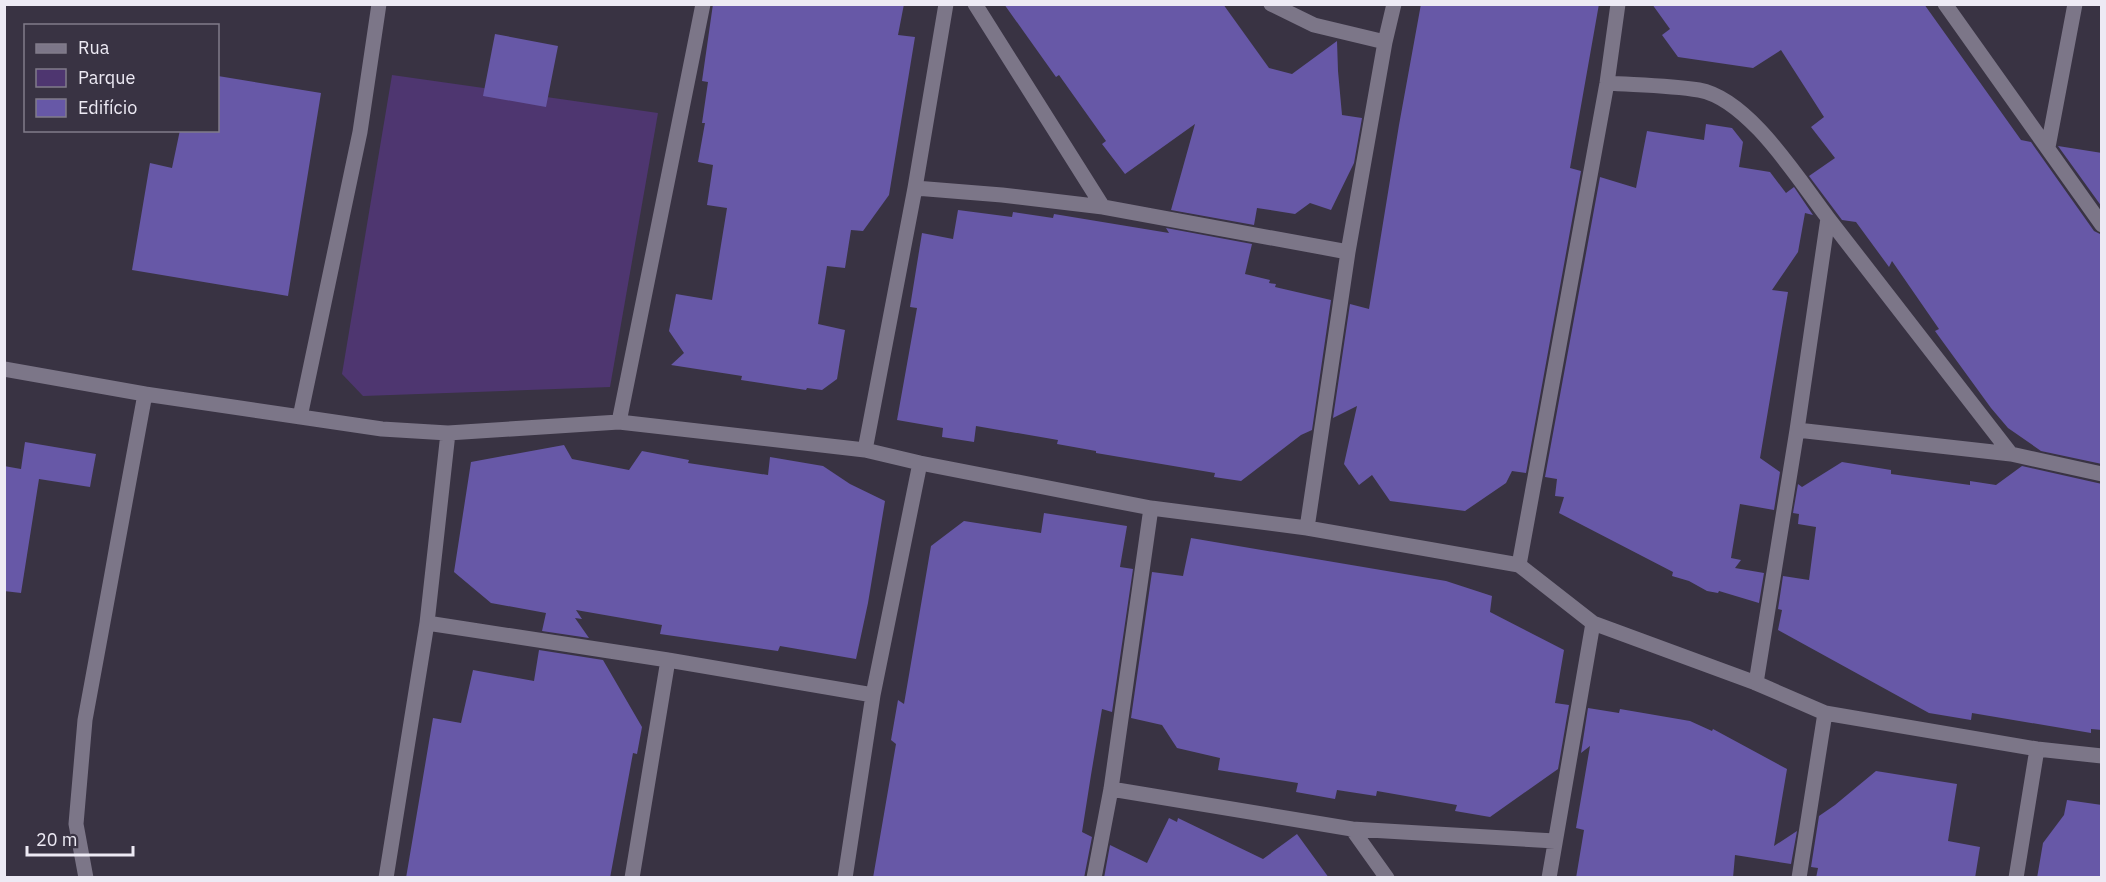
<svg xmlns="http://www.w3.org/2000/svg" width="2106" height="882" viewBox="0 0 2106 882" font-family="'IBM Plex Sans',sans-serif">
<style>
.green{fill:#4e3670}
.building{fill:#6758a7}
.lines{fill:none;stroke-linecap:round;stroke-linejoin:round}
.minor{stroke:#7c7688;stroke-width:15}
</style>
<rect width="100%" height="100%" fill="#393343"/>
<path class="green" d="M 392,75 L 658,113 L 610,387 L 363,396 L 342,374 Z"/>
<path class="building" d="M 713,4 L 904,4 L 898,35 L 915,37 L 889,195 L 863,231 L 851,230 L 845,268 L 827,266 L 818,324 L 845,330 L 837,379 L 822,390 L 807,388 L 806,390 L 741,380 L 742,376 L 671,365 L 684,353 L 669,331 L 676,294 L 712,300 L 727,208 L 707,205 L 713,165 L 698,162 L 705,123 L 702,123 L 708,82 L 702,81 Z
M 1004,4 L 1223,4 L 1269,68 L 1292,74 L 1337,41 L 1338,71 L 1342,115 L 1362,118 L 1354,163 L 1331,210 L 1310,203 L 1295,214 L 1257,208 L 1254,225 L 1171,210 L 1195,124 L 1125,174 L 1102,144 L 1106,141 L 1059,75 L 1056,77 Z
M 1421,4 L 1599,4 L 1570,168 L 1581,171 L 1526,473 L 1512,471 L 1506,483 L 1465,511 L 1390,501 L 1372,475 L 1359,485 L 1344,464 L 1357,406 L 1333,418 L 1350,304 L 1369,309 L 1399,125 Z
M 1652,4 L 1924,4 L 2021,140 L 2031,142 L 2094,231 L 2102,235 L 2102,464 L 2041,451 L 2008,428 L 1991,408 L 1935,331 L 1939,329 L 1892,261 L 1889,267 L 1856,222 L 1842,220 L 1809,176 L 1835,158 L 1811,127 L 1824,117 L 1781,50 L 1753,68 L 1678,57 L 1662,35 L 1670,29 Z
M 495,34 L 558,46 L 546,107 L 483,96 Z
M 218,76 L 321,93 L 288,296 L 132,270 L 150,163 L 172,168 L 180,130 L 218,130 Z
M 1706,124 L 1732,128 L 1743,142 L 1739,167 L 1770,172 L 1786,193 L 1794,187 L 1813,215 L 1805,213 L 1798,252 L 1772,290 L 1788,292 L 1760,458 L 1780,472 L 1774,510 L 1740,504 L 1731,558 L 1741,560 L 1735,568 L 1764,573 L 1759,603 L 1719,591 L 1718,593 L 1707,591 L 1689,581 L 1672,576 L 1673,572 L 1559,513 L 1564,497 L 1555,496 L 1557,479 L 1545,477 L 1600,177 L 1636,188 L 1647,131 L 1704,140 Z
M 2058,146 L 2102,153 L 2102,207 Z
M 958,210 L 1012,217 L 1013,212 L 1053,218 L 1054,214 L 1169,233 L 1166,228 L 1252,244 L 1245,274 L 1270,280 L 1269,283 L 1276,284 L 1275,287 L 1331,300 L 1312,430 L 1301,435 L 1241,481 L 1214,477 L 1215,473 L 1096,453 L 1096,451 L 1057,444 L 1058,440 L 976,426 L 974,442 L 942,437 L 943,428 L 897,420 L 917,308 L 910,307 L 922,233 L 953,239 Z
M 25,442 L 96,454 L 90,487 L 39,479 L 21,593 L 4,591 L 4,466 L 21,469 Z
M 564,445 L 572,459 L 629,470 L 642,451 L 689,460 L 688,463 L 768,475 L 770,457 L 823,466 L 850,484 L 885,501 L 868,603 L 856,659 L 780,646 L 778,651 L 660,634 L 662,625 L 576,610 L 582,619 L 575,618 L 589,638 L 542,631 L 546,613 L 491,603 L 454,572 L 471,462 Z
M 1842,462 L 1891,470 L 1891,474 L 1970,485 L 1970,481 L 1996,485 L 2022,466 L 2102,484 L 2102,730 L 2091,729 L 2091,733 L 1972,713 L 1971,720 L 1929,713 L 1778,630 L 1782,610 L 1778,609 L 1783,576 L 1809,580 L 1816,527 L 1798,524 L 1799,514 L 1793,513 L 1798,484 L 1802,487 Z
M 1044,513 L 1127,526 L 1120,567 L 1133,569 L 1112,712 L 1102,709 L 1091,775 L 1082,832 L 1092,837 L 1084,878 L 873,878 L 896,744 L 891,740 L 898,700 L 904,704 L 931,546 L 964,521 L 1041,533 Z
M 1191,538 L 1446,581 L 1492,596 L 1490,612 L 1564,650 L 1555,703 L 1569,705 L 1558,769 L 1490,817 L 1455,811 L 1457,805 L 1377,791 L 1376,796 L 1337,790 L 1335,799 L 1296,792 L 1298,783 L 1218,770 L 1220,758 L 1177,748 L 1162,725 L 1131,718 L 1152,572 L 1183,576 Z
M 539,650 L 603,660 L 642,727 L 637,754 L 633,753 L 610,878 L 406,878 L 433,718 L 461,723 L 473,670 L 534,681 Z
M 1588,708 L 1619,713 L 1620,709 L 1690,721 L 1712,731 L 1713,729 L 1787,769 L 1774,846 L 1797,831 L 1791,864 L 1735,855 L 1733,878 L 1576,878 L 1584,830 L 1576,828 L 1590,746 L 1581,753 Z
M 1876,771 L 1957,784 L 1948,841 L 1980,847 L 1975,878 L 1816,878 L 1818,868 L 1811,867 L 1819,816 L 1835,805 Z
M 2067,800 L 2102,805 L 2102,878 L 2037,878 L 2043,843 L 2064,815 Z
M 1169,818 L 1177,822 L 1178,818 L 1263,859 L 1297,834 L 1329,878 L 1104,878 L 1110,845 L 1147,863 Z"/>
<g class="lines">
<path class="minor" d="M 975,4 L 1103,207
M 1271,4 L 1314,25 L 1385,42
M 1945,4 L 2102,225
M 1607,83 C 1637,85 1669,85 1699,90 C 1749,99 1798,179 1828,218 L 1797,430 L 1756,683
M 2048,147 L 2075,4
M 915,188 L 1002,195 L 1103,207 L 1348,252
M 1828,218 L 2011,454
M 4,369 L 145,394 L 382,429 L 448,433 L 619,422 L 865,450 L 920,463 L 1151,508 L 1307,528 L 1519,565 L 1593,623 L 1756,683 L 1825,713 L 2037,749 L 2102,756
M 300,417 L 360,132 L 379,4
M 619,422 L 703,4
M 1797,430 L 2011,454 L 2102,474
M 865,450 L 915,188 L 946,4
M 1307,528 L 1348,252 L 1385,42 L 1394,4
M 1519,565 L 1607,83 L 1618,4
M 427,623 L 668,660 L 873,695
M 1111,789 L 1352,829 L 1387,878
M 1352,829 L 1555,841
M 86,878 L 76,824 L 85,720 L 145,394
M 386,878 L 427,623 L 448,433
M 632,878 L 668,660
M 845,878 L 873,695 L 920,463
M 1094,878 L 1111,789 L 1151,508
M 1549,878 L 1593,623
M 1799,878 L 1825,713
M 2016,878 L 2037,749"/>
</g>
<rect width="2106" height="882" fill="none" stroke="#edeaf4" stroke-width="12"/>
<rect x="24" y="24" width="195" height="108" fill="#393343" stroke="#817c8a" stroke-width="1.5"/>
<rect x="36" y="44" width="30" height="9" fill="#7c7688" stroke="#817c8a" stroke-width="1.5"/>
<text x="78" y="54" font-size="18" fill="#edeaf4">Rua</text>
<rect x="36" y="69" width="30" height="18" fill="#4e3670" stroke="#817c8a" stroke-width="1.5"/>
<text x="78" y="84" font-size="18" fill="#edeaf4">Parque</text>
<rect x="36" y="99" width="30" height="18" fill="#6758a7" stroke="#817c8a" stroke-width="1.5"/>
<text x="78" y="114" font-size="18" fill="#edeaf4">Edifício</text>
<path d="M27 846v9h106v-9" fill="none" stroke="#edeaf4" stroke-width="3"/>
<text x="36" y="846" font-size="18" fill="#edeaf4" stroke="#393343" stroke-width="4.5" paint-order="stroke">20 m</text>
</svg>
